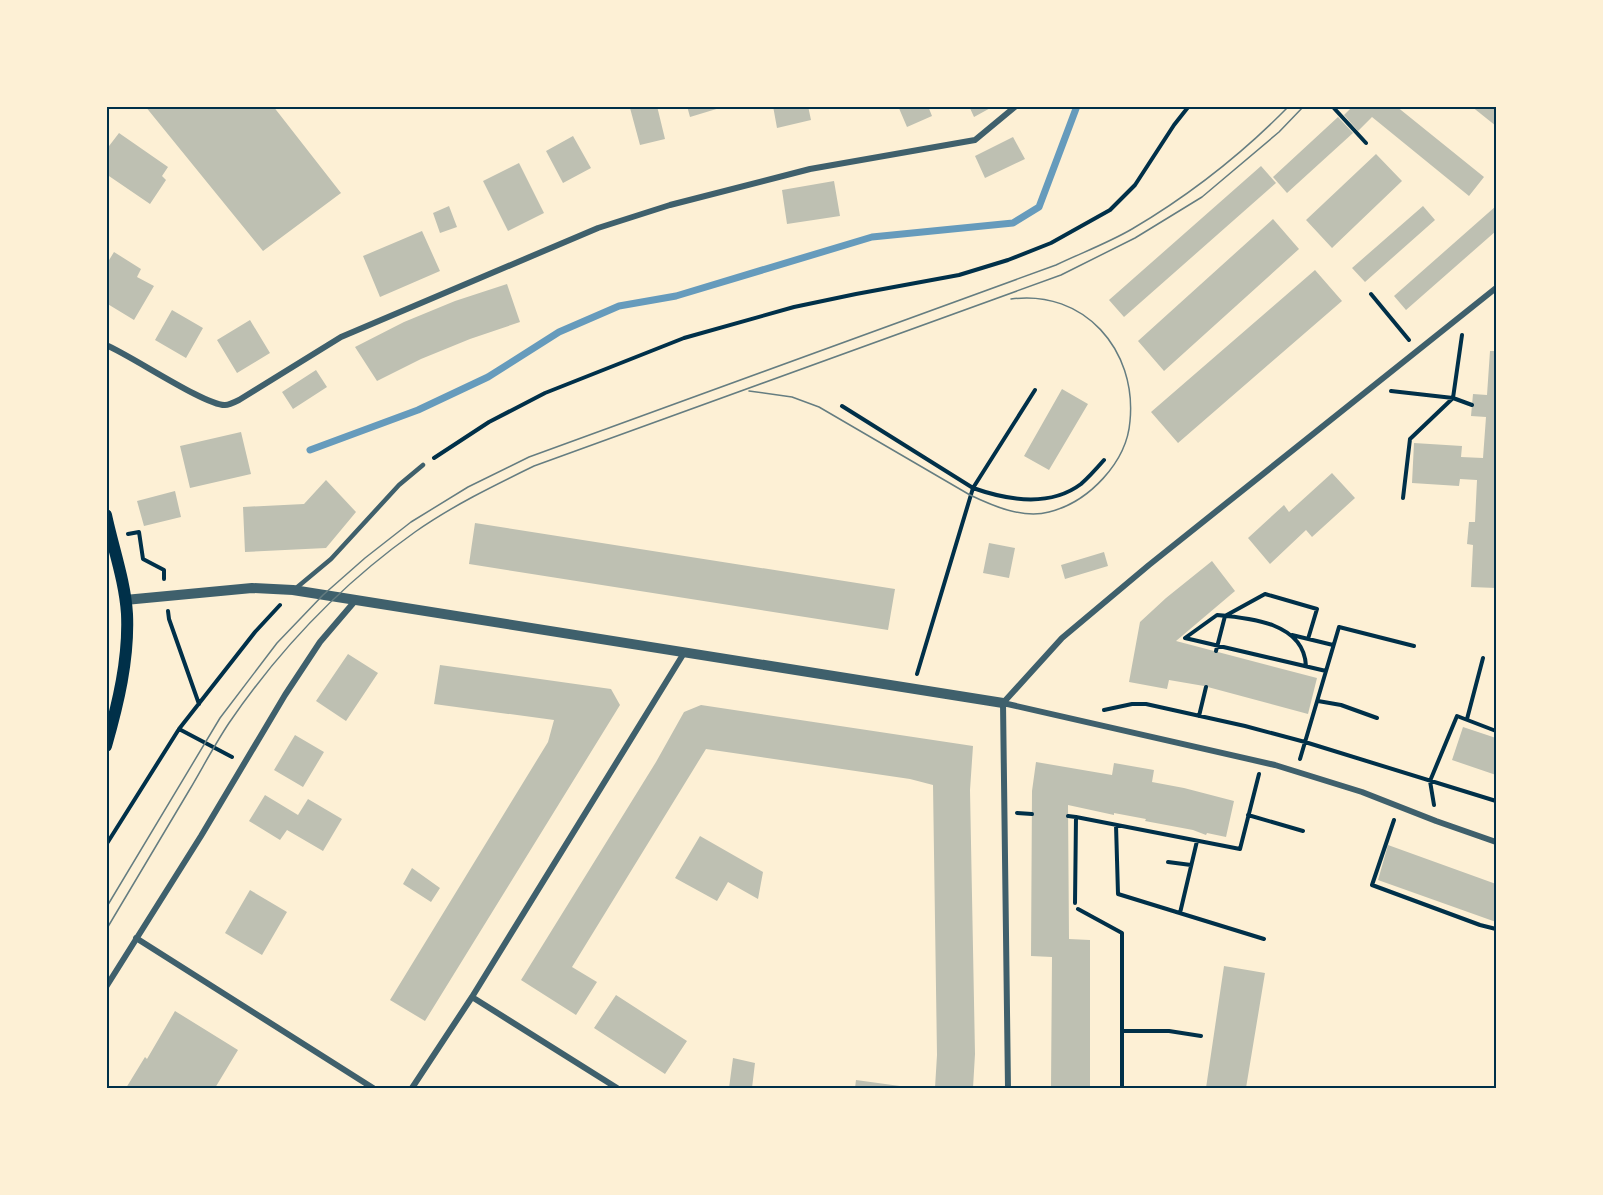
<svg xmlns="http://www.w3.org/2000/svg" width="1603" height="1195" viewBox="0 0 1603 1195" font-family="'Source Sans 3',sans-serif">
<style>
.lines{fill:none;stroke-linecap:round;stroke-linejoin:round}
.stream{stroke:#669bbc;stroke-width:7}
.building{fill:#bec0b2}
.path{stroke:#003049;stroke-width:4}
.service{stroke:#3f606c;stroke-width:4.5}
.minor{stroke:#3f606c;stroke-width:6}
.tertiary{stroke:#3f606c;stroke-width:10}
.secondary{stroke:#003049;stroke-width:12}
.tram{stroke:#657d81;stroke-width:1.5}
.neatline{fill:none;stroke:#003049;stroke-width:2}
</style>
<rect width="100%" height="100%" fill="#fdf0d5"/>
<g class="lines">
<path class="stream" d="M 310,450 L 418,410 L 488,377 L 559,332 L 619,306 L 676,296 L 872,237 L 1013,223 L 1039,207 L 1077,106"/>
</g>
<path class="building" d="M 145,106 L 273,106 L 341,193 L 263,251 Z
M 636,106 L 657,106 L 665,139 L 640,145 L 630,108 Z
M 687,106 L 723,106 L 723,107 L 690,117 Z
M 773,106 L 808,106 L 811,120 L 777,128 Z
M 898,106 L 928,106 L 932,116 L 907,127 Z
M 969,106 L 994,106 L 974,117 Z
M 1353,106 L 1396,106 L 1484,177 L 1469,196 L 1372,117 L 1358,131 L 1344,115 Z
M 1471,106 L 1496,106 L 1496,126 Z
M 1338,117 L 1353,133 L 1287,193 L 1273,177 Z
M 119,133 L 168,167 L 162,176 L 166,180 L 150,204 L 106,174 L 106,150 Z
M 573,136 L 591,168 L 563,183 L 546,151 Z
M 1013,137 L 1025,159 L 985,178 L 975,156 Z
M 1376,154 L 1402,181 L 1332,248 L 1306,220 Z
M 519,163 L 544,213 L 508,231 L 483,181 Z
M 1261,166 L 1276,183 L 1124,317 L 1109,300 Z
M 834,181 L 840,216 L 787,224 L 782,190 Z
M 449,206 L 457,227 L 440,233 L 433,213 Z
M 1423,206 L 1435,220 L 1365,282 L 1352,268 Z
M 1496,206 L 1496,231 L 1406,310 L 1394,296 Z
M 1273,219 L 1299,249 L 1164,371 L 1138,341 Z
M 422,231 L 440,271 L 380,297 L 363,256 Z
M 114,252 L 141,269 L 137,277 L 154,286 L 134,320 L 106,303 L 106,265 Z
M 1315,270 L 1342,301 L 1178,443 L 1151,412 Z
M 507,284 L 520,322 L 470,339 L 421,359 L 377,381 L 355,347 L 404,322 L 455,301 Z
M 172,310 L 203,328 L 186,358 L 155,340 Z
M 250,320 L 270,353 L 237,373 L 217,340 Z
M 1490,351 L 1496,351 L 1496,588 L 1471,587 L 1473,545 L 1467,544 L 1469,522 L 1475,522 L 1477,480 L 1460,479 L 1459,486 L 1412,483 L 1414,443 L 1462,446 L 1461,457 L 1483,458 L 1486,417 L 1471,416 L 1473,394 L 1487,395 Z
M 316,370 L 327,387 L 293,409 L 282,392 Z
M 1062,389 L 1088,404 L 1049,470 L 1024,456 Z
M 241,432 L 251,474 L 190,488 L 180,446 Z
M 1332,473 L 1355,498 L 1312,537 L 1306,530 L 1270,564 L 1248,538 L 1284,505 L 1289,512 Z
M 326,480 L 356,512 L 326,548 L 245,552 L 243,507 L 304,504 Z
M 175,491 L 181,517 L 144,526 L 137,501 Z
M 475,523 L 895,589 L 888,630 L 469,564 Z
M 989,543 L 1015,548 L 1009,578 L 983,573 Z
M 1104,552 L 1108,566 L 1065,579 L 1061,565 Z
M 1212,561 L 1235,591 L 1176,641 L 1317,678 L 1308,714 L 1204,686 L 1169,680 L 1167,689 L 1129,682 L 1140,622 L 1166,598 Z
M 348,654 L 378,673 L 346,721 L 316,701 Z
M 440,665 L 611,689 L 620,705 L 425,1021 L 390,1000 L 548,742 L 554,720 L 434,704 Z
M 701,705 L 973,746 L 970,790 L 975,1054 L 973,1088 L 935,1088 L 937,1055 L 933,785 L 910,779 L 706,749 L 572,967 L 597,982 L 576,1015 L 521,980 L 656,762 L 684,712 Z
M 1463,727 L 1496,738 L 1496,775 L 1452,760 Z
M 295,735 L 324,752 L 303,787 L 274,770 Z
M 1036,762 L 1112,775 L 1114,763 L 1154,770 L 1152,782 L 1184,788 L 1234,801 L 1226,837 L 1207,833 L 1206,835 L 1193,830 L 1145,821 L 1146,819 L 1114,813 L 1114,815 L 1068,805 L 1069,939 L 1090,940 L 1090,1088 L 1051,1088 L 1052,957 L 1031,956 L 1032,791 Z
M 265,795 L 298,815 L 308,799 L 342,819 L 323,851 L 287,830 L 280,840 L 249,821 Z
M 700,836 L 763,872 L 758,899 L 728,882 L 717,901 L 675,878 Z
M 1388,845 L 1496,884 L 1496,922 L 1378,880 Z
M 412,868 L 440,888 L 431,902 L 403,884 Z
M 250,890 L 287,912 L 262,955 L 225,933 Z
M 1224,966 L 1265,973 L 1246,1088 L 1206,1088 Z
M 616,995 L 687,1041 L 665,1074 L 594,1028 Z
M 175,1011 L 238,1050 L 215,1088 L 126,1088 L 145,1057 L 147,1059 Z
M 733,1058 L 755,1063 L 752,1088 L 729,1088 Z
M 856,1080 L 907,1087 L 907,1088 L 855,1088 Z"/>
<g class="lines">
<path class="path" d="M 1332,106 L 1366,143
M 1371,294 L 1409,340
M 1391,391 L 1453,398 L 1472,405
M 842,406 L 973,488 L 1035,390
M 434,458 L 489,422 L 545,393 L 684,338 L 794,307 L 856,294 L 959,275 L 1008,260 L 1051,243 L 1110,210 L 1135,185 L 1174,125 L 1189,106
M 1403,498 L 1410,439 L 1453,398 L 1462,335
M 128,534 L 139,532 L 143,559 L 164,570 L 164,579
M 168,611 L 169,619 L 199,704
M 1292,635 L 1333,645
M 1216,651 L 1225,616 L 1265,594 L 1317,609 L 1308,639
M 1306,666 C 1304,623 1251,618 1217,615 L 1185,638 L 1326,671
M 917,674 L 973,488 C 1007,500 1049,508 1081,484 C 1089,477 1097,468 1104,460
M 1318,701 L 1341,705 L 1377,718
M 1104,710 L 1132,704 L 1146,704 L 1245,726 L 1305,742 L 1496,801
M 1199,716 L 1206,687
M 1467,719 L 1483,658
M 179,729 L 232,757
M 1300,759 L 1339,627 L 1414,646
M 1434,805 L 1430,781 L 1457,716 L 1496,731
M 1017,813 L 1032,814
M 1248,815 L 1303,831
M 1068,816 L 1076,817
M 1394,820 L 1372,885 L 1480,925 L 1496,929
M 1116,825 L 1118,894 L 1264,939
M 106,845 L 179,729 L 255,632 L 280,605
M 1168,862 L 1191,865
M 1075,903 L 1076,817 L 1240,849 L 1259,774
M 1078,909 L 1122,933 L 1122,1088
M 1180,913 L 1197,841
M 1123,1031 L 1169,1031 L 1201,1036"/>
<path class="service" d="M 295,589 L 331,559 L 399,485 L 423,465"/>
<path class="minor" d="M 106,345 C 132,356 206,406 225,405 C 229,405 235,402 239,400 L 341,337 L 598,228 L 670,205 L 810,169 L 975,140 L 1016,106
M 1003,703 L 1062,638 L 1149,565 L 1496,288
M 1003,703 L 1275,765 L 1362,792 L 1436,821 L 1496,842
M 1003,703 L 1008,1088
M 136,938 L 373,1088
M 106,987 L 201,836 L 285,695 L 320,642 L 355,601
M 472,997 L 617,1088
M 412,1088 L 472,997 L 684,653"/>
<path class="tertiary" d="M 125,600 L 252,588 L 293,590 L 1003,703"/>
<path class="secondary" d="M 106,515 C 113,548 125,581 127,614 C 129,659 118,704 106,746"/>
<path class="tram" d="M 749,391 L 792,397 L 819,407 L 970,495 C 993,506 1023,519 1049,512 C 1089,502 1127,462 1130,421 C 1137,350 1084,289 1011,299
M 106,908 L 220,718 L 277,643 L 323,595 L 365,558 L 411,522 L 468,487 L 529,457 L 1056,265 C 1081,253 1108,243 1132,229 C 1188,196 1243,153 1289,106
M 106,930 C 134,883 162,836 190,789 C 203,767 215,744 229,723 C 279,650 343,583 415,532 C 452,506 493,486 534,466 L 1061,275 L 1135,238 L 1202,197 L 1279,132 L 1304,106"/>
</g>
<rect width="1603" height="1195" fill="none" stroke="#fdf0d5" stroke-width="216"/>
<rect x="108" y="108" width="1387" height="979" class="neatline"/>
</svg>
